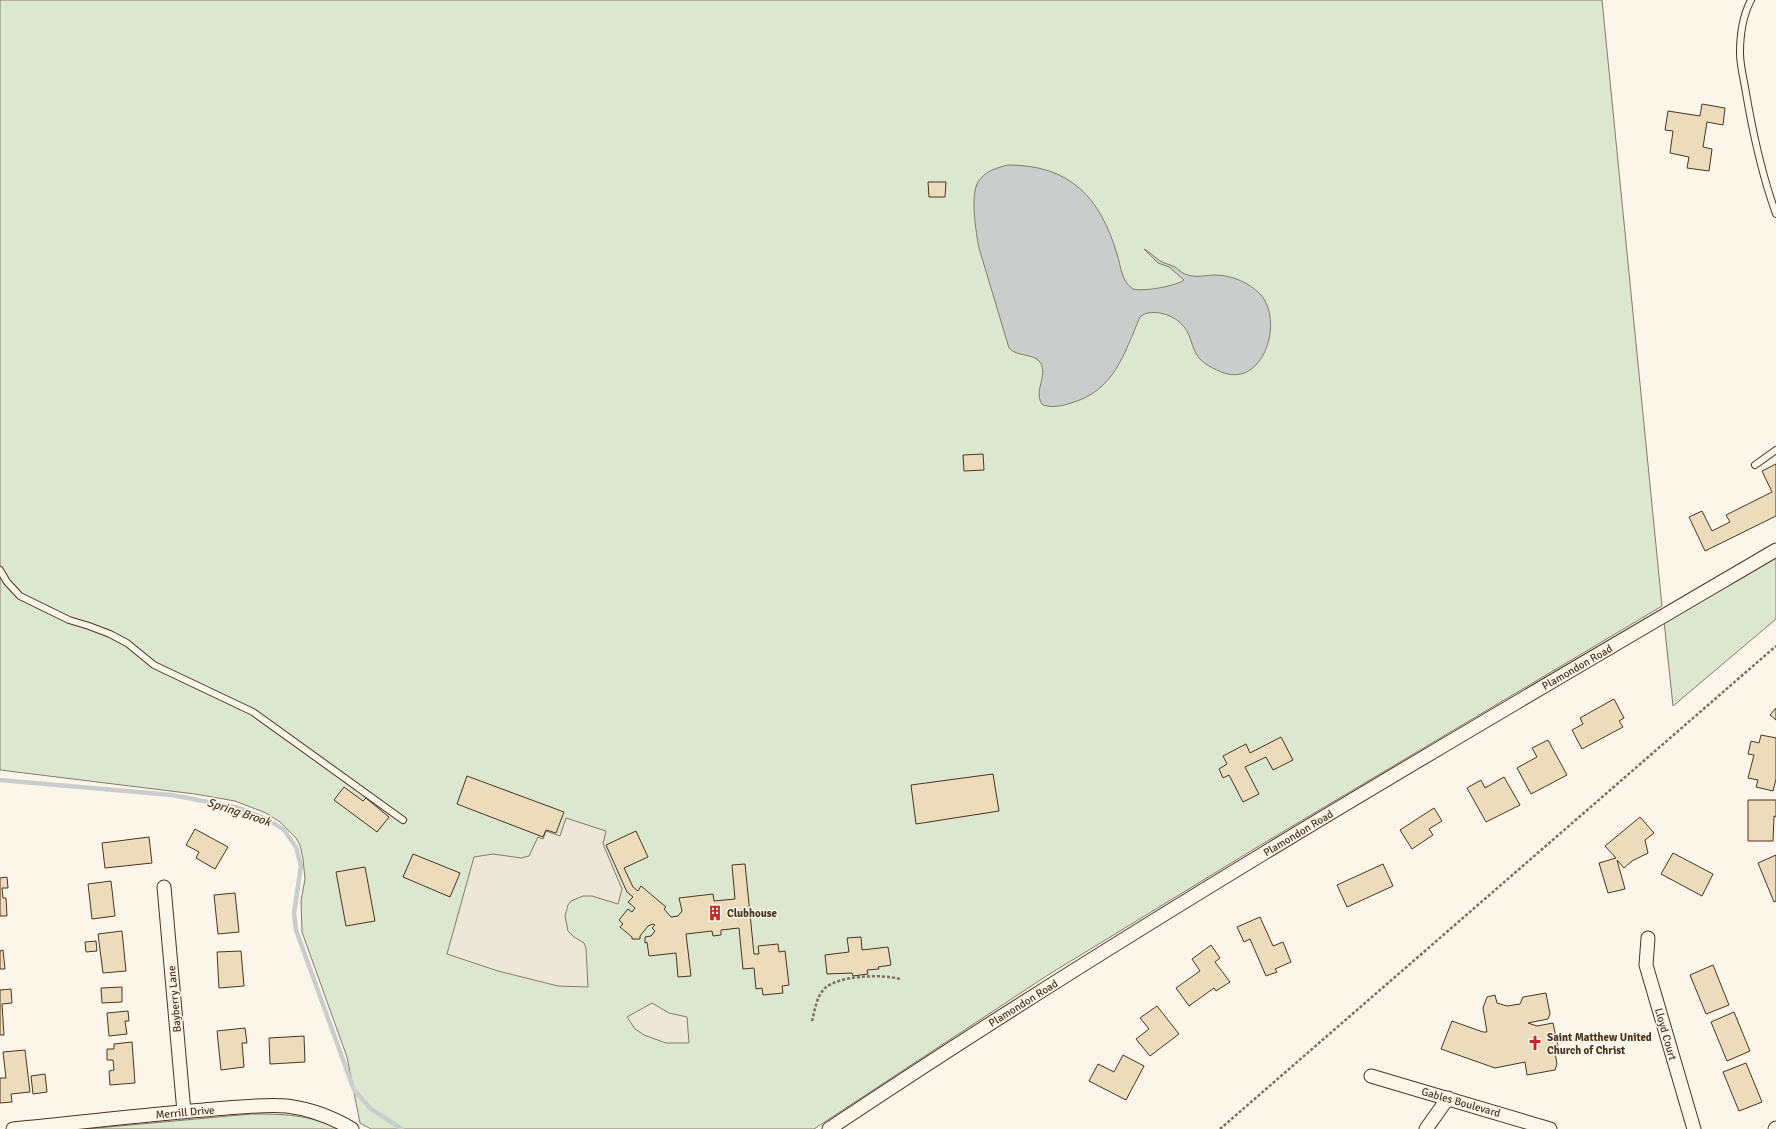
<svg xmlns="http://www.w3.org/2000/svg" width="1776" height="1129" viewBox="0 0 1776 1129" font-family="Signika,sans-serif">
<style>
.green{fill:#dce7d0;stroke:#887966}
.parking{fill:#ede7d9;stroke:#887966}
.water{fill:#c9cecd;stroke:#887966}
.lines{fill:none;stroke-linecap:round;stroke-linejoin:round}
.stream{stroke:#c9cecd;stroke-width:4.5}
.building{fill:#ecdcbc;stroke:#4a3520}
.service-casing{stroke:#4a3520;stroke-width:8}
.minor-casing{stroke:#4a3520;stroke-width:15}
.path{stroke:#7f6f5c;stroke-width:2.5;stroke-dasharray:3 2;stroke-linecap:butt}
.service{stroke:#fbf6e9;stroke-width:6}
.minor{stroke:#fbf6e9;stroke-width:13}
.labels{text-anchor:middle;stroke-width:3;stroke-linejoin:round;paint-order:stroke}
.street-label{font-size:11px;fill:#4a3520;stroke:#fbf6e9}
.poi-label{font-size:11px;font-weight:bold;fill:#4a3520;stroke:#fbf6e9;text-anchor:start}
.water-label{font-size:12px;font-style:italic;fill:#4a3520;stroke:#fbf6e9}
</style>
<rect width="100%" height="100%" fill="#fbf6e9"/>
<path class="green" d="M 0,0 L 1602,0 L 1662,606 L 1259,846 L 1048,975 L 814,1129 L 371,1129 L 360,1123 L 347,1057 L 302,932 L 301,901 L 305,879 L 303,859 L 300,845 L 296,838 L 280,822 L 266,813 L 235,801 L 195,794 L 0,770 Z
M 1776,555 L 1776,619 L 1673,706 L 1664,621 Z
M 251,1114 C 281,1114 310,1114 337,1129 L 86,1129 Z"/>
<path class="parking" d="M 566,818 L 606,831 L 603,844 L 622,889 L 618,904 L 592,896 L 583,896 L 571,901 L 568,905 L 565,916 L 568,931 L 574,937 L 584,943 L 586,948 L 588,987 L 558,986 L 498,971 L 447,954 L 474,857 L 493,854 L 521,858 L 529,856 L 538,837 L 543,839 L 546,831 L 560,836 Z
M 652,1003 L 669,1013 L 687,1017 L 689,1043 L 666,1043 L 644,1035 L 635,1029 L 627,1017 Z"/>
<path class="water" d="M 1008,165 C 1070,165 1100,197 1117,254 C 1121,266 1121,281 1133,289 C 1143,292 1176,286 1184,280 L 1169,267 L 1158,263 L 1144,249 C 1150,252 1153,256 1159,260 C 1164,264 1170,264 1175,267 C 1179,270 1183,274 1188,275 C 1197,278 1206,275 1215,275 C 1232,275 1250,283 1261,295 C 1283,321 1265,382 1228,374 C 1219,372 1205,365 1199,358 C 1195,353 1193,347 1191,341 C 1187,326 1176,316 1160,313 C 1152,312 1146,312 1140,317 C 1124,354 1114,391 1071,403 C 1062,406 1052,408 1043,405 C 1032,393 1049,375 1040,362 C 1033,353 1017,357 1009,348 L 979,248 C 976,232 970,196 978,182 C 985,171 996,168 1008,165 Z"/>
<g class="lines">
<path class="stream" d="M 0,780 L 172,795 L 239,808 L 269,820 L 284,830 L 296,847 L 301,866 L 294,913 L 296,930 L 354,1090 L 371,1109 L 402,1129"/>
</g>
<path class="building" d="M 1702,104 L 1725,108 L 1723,125 L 1707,122 L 1703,147 L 1712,149 L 1709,171 L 1687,168 L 1689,157 L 1670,153 L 1673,131 L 1665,130 L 1668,111 L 1700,116 Z
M 928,182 L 946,182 L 945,197 L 929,197 Z
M 983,454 L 984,470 L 964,471 L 963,455 Z
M 1776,464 L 1776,516 L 1705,551 L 1689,517 L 1702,511 L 1712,531 L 1730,522 L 1726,515 L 1772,492 L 1762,471 Z
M 1614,699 L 1624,718 L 1619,721 L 1623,727 L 1582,749 L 1572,730 L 1583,724 L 1580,718 Z
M 1776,708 L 1776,720 L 1770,715 Z
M 1761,735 L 1776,738 L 1776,779 L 1773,791 L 1756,787 L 1758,780 L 1748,778 L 1754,755 L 1748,754 L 1751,741 L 1759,743 Z
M 1281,737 L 1293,760 L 1273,770 L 1266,757 L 1245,767 L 1259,794 L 1243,802 L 1229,775 L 1223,778 L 1219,769 L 1227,764 L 1223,756 L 1246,744 L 1250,753 Z
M 1548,740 L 1567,775 L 1531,794 L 1517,768 L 1537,757 L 1532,748 Z
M 993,774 L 999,811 L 916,824 L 911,785 Z
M 467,776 L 564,812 L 556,833 L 546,830 L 543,837 L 457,804 Z
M 1504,777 L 1520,805 L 1486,822 L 1467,788 L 1481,780 L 1485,788 Z
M 344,787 L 363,801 L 366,798 L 389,817 L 377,832 L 334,800 Z
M 1748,800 L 1776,800 L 1776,817 L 1774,816 L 1773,841 L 1748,841 Z
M 1434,808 L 1442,821 L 1429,829 L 1433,835 L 1412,849 L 1400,830 Z
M 1640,817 L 1654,833 L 1645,840 L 1648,853 L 1632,861 L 1624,868 L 1617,860 L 1625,889 L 1608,893 L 1599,863 L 1616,858 L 1605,846 Z
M 195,829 L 228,847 L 215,869 L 196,858 L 199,852 L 186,845 Z
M 636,831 L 648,857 L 624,868 L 633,887 L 638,891 L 641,886 L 666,907 L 664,909 L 671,917 L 678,916 L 682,911 L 679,898 L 713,894 L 714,901 L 735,899 L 732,865 L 745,864 L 754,954 L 759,954 L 758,946 L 778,944 L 779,952 L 785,951 L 789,985 L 782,986 L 783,993 L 763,995 L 762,988 L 756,989 L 754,968 L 743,969 L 739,928 L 721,930 L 721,935 L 713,936 L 712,931 L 686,934 L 691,976 L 678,977 L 676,953 L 649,956 L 647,942 L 645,943 L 645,937 L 651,936 L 655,931 L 652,928 L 655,925 L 653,924 L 648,926 L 640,936 L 640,939 L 632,939 L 632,937 L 620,927 L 623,924 L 619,920 L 628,909 L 632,912 L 635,908 L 628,902 L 633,897 L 627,892 L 606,845 Z
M 149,837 L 152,863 L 105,868 L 102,843 Z
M 1673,853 L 1713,874 L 1702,896 L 1661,874 Z
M 413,854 L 460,873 L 450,897 L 403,877 Z
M 1776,855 L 1776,901 L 1774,902 L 1758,863 Z
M 1383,864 L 1393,886 L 1347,907 L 1337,885 Z
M 365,867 L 375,921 L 346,926 L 336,872 Z
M 7,877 L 8,888 L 2,888 L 3,898 L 6,898 L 7,916 L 0,916 L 0,878 Z
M 111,881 L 115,916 L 92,919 L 88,884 Z
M 235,893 L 239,932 L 218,934 L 214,895 Z
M 1260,917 L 1273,946 L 1283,942 L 1291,962 L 1275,969 L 1277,972 L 1266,976 L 1250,939 L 1244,942 L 1237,927 Z
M 122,931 L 126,971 L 103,973 L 98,934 Z
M 861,937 L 862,950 L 888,947 L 891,965 L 878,967 L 879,969 L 867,970 L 868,974 L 853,976 L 852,973 L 827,974 L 825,955 L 849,952 L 847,938 Z
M 96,941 L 97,951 L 86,952 L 85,942 Z
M 1211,945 L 1220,958 L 1215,962 L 1230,982 L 1216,991 L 1214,988 L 1189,1006 L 1176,988 L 1200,971 L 1192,959 Z
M 3,950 L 5,969 L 0,969 L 0,951 Z
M 241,951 L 244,986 L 219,988 L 217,952 Z
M 1713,965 L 1729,1005 L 1706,1014 L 1690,975 Z
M 122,987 L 122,1002 L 102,1003 L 101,988 Z
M 11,989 L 12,1003 L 2,1004 L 4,1035 L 0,1035 L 0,990 Z
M 1546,993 L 1550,1014 L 1548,1019 L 1528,1023 L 1537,1026 L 1553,1023 L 1558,1046 L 1554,1047 L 1557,1064 L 1555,1070 L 1527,1075 L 1525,1062 L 1495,1068 L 1441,1049 L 1452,1021 L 1483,1032 L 1487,1032 L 1483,1008 L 1487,997 L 1495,995 L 1497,1003 L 1507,1006 L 1520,1004 L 1523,997 Z
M 1157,1006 L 1179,1034 L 1150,1056 L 1136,1039 L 1149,1029 L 1140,1018 Z
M 128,1011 L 129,1021 L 125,1021 L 127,1034 L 109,1036 L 107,1013 Z
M 1734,1012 L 1750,1051 L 1727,1061 L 1711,1022 Z
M 245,1028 L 247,1043 L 242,1043 L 244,1067 L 221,1070 L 217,1031 Z
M 304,1036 L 305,1062 L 270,1064 L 269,1038 Z
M 132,1042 L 135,1083 L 110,1085 L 109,1071 L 114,1070 L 113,1060 L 107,1060 L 107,1049 L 114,1049 L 114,1044 Z
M 25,1050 L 30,1092 L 11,1094 L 12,1102 L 0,1103 L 0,1078 L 6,1078 L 3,1052 Z
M 1123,1055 L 1144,1066 L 1126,1100 L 1089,1081 L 1098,1064 L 1114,1072 Z
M 1746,1063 L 1762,1102 L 1739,1111 L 1723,1072 Z
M 45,1074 L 47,1092 L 33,1094 L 31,1076 Z"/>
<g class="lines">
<defs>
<path id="service" d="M 1751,0 C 1742,17 1740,34 1740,53 C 1740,66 1744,80 1746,93 C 1753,134 1762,175 1776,214
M 1755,465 L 1776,450
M 0,570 L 7,582 L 20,596 L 69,620 L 89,626 L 110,634 L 127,643 L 154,665 L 253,712 L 403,820"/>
<path id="minor" d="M 164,887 L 184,1112
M 1648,938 L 1646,965 L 1694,1129
M 1371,1076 L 1550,1129
M 13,1129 C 77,1123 141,1115 204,1110 C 231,1108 260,1104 287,1106 C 310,1109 332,1117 352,1129
M 829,1129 C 1137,923 1457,737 1776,550
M 1426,1129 L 1448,1098
M 1775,1129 L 1776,1128"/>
</defs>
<use href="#service" class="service-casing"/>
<use href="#minor" class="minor-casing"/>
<path class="path" d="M 812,1021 C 815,1010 816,998 824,989 C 838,975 882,974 900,979
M 1220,1129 L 1776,646"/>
<use href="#service" class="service"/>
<use href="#minor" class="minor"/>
</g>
<defs>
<symbol id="building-bare" viewBox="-9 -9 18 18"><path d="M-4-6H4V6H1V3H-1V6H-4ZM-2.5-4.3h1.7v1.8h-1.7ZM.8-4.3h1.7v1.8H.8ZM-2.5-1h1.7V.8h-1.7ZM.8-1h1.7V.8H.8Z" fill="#c62828" stroke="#fbf6e9" stroke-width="2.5" paint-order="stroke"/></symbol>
<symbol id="church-bare" viewBox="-9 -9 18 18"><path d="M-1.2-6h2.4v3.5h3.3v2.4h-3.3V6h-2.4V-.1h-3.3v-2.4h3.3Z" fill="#c62828" stroke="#fbf6e9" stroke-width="2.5" paint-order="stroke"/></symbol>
</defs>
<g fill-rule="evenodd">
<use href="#building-bare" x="704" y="902" width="22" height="22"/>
<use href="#church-bare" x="1524" y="1032" width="22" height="22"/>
</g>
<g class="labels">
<g class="street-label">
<text transform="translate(1577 667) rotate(-30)" y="4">Plamondon Road</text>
<text transform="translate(1298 833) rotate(-31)" y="4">Plamondon Road</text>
<text transform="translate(174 999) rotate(-95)" y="4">Bayberry Lane</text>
<text transform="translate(1023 1003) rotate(-32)" y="4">Plamondon Road</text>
<text transform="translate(1666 1034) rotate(74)" y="4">Lloyd Court</text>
<text transform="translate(1461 1102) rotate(16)" y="4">Gables Boulevard</text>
<text transform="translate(185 1112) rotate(-5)" y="4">Merrill Drive</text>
</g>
<g class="poi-label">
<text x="727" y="917">Clubhouse</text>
<text x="1547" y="1041">Saint Matthew United<tspan x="1547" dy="13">Church of Christ</tspan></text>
</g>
<g class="water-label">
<text transform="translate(239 812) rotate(18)" y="4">Spring Brook</text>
</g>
</g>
</svg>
